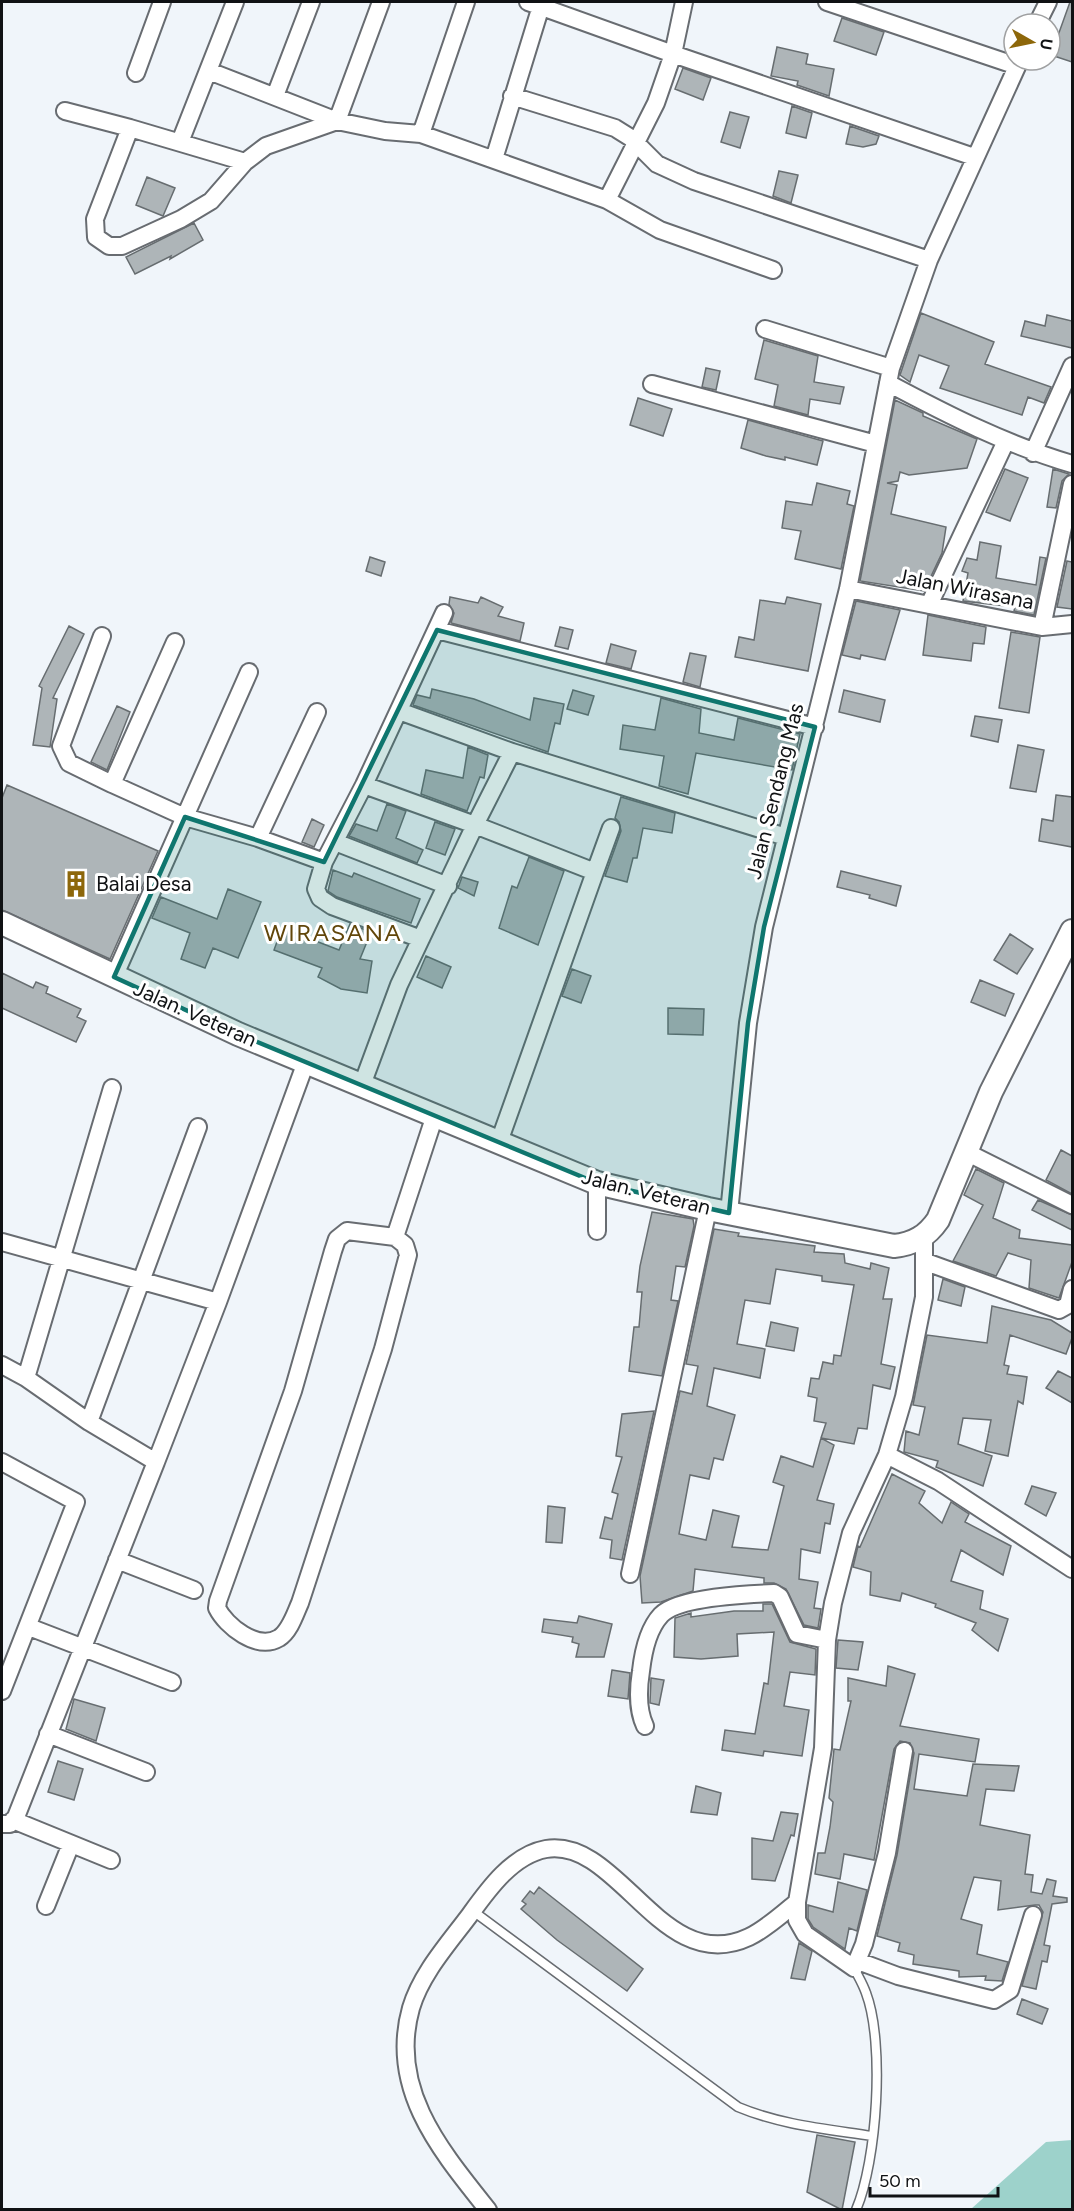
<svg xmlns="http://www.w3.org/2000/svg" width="1074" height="2211" viewBox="0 0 1074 2211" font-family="Figtree,sans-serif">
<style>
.water{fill:#9dd2cb}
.building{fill:#aeb5b8;stroke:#676d70;stroke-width:1.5}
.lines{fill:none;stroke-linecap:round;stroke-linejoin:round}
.lane-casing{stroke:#686c71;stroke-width:11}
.street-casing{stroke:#686c71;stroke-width:20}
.secondary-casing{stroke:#686c71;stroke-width:26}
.lane{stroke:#fff;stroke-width:8}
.street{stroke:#fff;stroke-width:16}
.secondary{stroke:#fff;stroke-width:22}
.marked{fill:#0f766e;fill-opacity:0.2;stroke:#0f766e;stroke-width:4.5;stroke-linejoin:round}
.labels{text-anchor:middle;stroke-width:6;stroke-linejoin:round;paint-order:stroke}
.street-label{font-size:21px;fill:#101214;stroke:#fff}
.poi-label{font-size:21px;fill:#101214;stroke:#fff;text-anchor:start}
.quarter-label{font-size:24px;letter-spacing:1.5px;fill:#61460a;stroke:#fff}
</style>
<rect width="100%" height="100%" fill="#f0f5fa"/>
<path class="water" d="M 1072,2140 L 1072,2209 L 971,2209 L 1046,2142 Z"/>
<path class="building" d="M 1070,2 L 1072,2 L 1072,62 L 1051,55 Z
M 842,18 L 884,32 L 876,55 L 834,41 Z
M 777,47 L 808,54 L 806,64 L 834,69 L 829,96 L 797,85 L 798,81 L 771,76 Z
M 683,68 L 711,78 L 703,100 L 675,89 Z
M 792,106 L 812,113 L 806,138 L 786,133 Z
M 730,112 L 749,117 L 740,148 L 721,142 Z
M 850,126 L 879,136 L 876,144 L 863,147 L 846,144 Z
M 779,171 L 798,175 L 791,203 L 773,196 Z
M 147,177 L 175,188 L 163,216 L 136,205 Z
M 194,223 L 203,240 L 170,259 L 171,256 L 135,274 L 126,257 Z
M 921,313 L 994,342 L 985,364 L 1051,387 L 1044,403 L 1028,397 L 1022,415 L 940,388 L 949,366 L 919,355 L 910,382 L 900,375 Z
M 1047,315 L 1072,321 L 1072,348 L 1021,336 L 1025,321 L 1045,326 Z
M 764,340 L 818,356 L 814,382 L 844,387 L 840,404 L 810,399 L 808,415 L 774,406 L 778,385 L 755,379 Z
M 706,368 L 720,371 L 716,390 L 702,387 Z
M 638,398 L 672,409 L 663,436 L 630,425 Z
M 895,400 L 923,413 L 923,416 L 977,439 L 967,468 L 909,475 L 900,472 L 898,481 L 887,483 L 897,485 L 891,514 L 946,527 L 942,553 L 924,591 L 860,581 Z
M 748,420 L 823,441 L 817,465 L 785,457 L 785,460 L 766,456 L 741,448 Z
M 1005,469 L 1028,478 L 1010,521 L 986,512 Z
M 1053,469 L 1069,474 L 1062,481 L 1056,508 L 1047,507 Z
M 817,483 L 850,491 L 847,504 L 854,506 L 841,569 L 795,559 L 801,531 L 782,528 L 786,501 L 812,505 Z
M 980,542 L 1001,546 L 996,578 L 1036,585 L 1040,557 L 1046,558 L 1034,615 L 1014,611 L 1015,607 L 963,601 L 968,573 L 962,571 L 967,558 L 977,560 Z
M 370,557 L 385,562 L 381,576 L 366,571 Z
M 1067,561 L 1072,562 L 1072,609 L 1057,607 Z
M 450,597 L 478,603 L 481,597 L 503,607 L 498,616 L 524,623 L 520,641 L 451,623 L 454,613 L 449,604 Z
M 787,597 L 821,604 L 808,671 L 735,657 L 739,637 L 754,640 L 760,600 L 785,604 Z
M 856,601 L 900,610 L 885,660 L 861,655 L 860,659 L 842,655 Z
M 928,615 L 986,627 L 984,644 L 973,643 L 971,661 L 923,655 Z
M 69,626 L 84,634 L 53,698 L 57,699 L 50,747 L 33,745 L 42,688 L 39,686 Z
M 560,627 L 573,630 L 568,649 L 555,646 Z
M 1011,632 L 1040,637 L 1029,713 L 999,708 Z
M 611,644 L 636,651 L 631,669 L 606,663 Z
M 690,653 L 706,656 L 700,687 L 683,682 Z
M 432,689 L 474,699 L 530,720 L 534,698 L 564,704 L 560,724 L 555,723 L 548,752 L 413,705 L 417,695 L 430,698 Z
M 573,690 L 594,696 L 588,715 L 567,709 Z
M 844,690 L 885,700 L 880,722 L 839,712 Z
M 661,698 L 701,709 L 699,733 L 734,740 L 738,718 L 800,734 L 792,770 L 696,753 L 688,794 L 659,786 L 664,756 L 620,749 L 623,725 L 655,730 Z
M 117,706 L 130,712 L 107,770 L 91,762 Z
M 975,716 L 1002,720 L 998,742 L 971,736 Z
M 1018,745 L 1044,750 L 1036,792 L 1010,788 Z
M 468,747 L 488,755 L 484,778 L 480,777 L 467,811 L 421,794 L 426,770 L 463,778 Z
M 7,785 L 158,851 L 110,959 L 2,910 L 2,798 Z
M 1056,795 L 1072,797 L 1072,847 L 1039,841 L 1042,819 L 1053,821 Z
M 621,797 L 675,813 L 672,833 L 643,828 L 637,858 L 633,858 L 627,882 L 605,876 L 621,831 L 619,822 L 615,818 Z
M 387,804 L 406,811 L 396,838 L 423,850 L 417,863 L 349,836 L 356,824 L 377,831 Z
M 312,819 L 324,825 L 314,847 L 302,842 Z
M 435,822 L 455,829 L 445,855 L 426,848 Z
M 529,857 L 564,871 L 538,945 L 499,928 L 512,886 L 517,888 Z
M 333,870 L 352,877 L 354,873 L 420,899 L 411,923 L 337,897 L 328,891 Z
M 841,871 L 901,886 L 896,906 L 869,898 L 870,895 L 837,887 Z
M 462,877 L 478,882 L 474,896 L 458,888 Z
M 228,889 L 261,902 L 238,958 L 213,948 L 205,968 L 181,959 L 190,933 L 152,918 L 161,897 L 217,919 Z
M 350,924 L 371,932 L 360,959 L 372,961 L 367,993 L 341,989 L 318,977 L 322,968 L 274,950 L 282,928 L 339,950 Z
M 1010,934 L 1033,949 L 1017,974 L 994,960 Z
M 426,956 L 451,967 L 442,988 L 417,977 Z
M 572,969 L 591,976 L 581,1003 L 562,996 Z
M 2,973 L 33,988 L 36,982 L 48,987 L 46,993 L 81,1009 L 77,1017 L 86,1021 L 76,1042 L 2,1008 Z
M 980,980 L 1014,994 L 1005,1016 L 971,1002 Z
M 668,1008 L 704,1009 L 703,1035 L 668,1034 Z
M 1061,1150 L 1072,1156 L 1072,1194 L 1046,1180 Z
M 976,1169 L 1004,1183 L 993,1218 L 1020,1230 L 1019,1238 L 1072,1245 L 1072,1262 L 1059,1298 L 1029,1288 L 1031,1260 L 1008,1253 L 996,1276 L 953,1261 L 983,1205 L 964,1195 Z
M 1038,1200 L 1072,1215 L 1072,1230 L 1032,1210 Z
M 652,1212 L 693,1219 L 694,1226 L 685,1267 L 676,1266 L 671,1300 L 678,1301 L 662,1376 L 629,1371 L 634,1327 L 639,1327 L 642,1292 L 637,1292 L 640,1266 Z
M 714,1229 L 739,1233 L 738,1236 L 815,1246 L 814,1252 L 844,1254 L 845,1263 L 870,1269 L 871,1263 L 889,1268 L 883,1299 L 892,1299 L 881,1364 L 895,1367 L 890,1389 L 873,1385 L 867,1429 L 858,1428 L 854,1444 L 821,1438 L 826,1423 L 814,1421 L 817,1398 L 808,1396 L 811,1378 L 819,1379 L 823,1362 L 833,1364 L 834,1355 L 841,1356 L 854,1285 L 822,1281 L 822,1276 L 776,1269 L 770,1304 L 745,1300 L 737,1344 L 765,1349 L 760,1378 L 714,1368 L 707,1406 L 735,1415 L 723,1460 L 714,1458 L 709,1479 L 690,1475 L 679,1534 L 706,1540 L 713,1510 L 739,1516 L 732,1547 L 768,1550 L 784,1486 L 773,1482 L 781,1456 L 813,1467 L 821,1438 L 834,1445 L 817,1500 L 834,1504 L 830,1524 L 825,1523 L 820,1553 L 801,1549 L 799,1579 L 818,1582 L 814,1608 L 821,1609 L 818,1628 L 804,1625 L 786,1589 L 774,1583 L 764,1583 L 764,1578 L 695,1569 L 693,1591 L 661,1602 L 642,1603 L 640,1576 L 680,1391 L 692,1394 L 698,1366 L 686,1364 Z
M 943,1279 L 965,1287 L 961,1306 L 938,1300 Z
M 992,1306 L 1051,1320 L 1072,1333 L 1072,1338 L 1066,1354 L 1010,1335 L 1004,1365 L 1009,1366 L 1007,1374 L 1027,1377 L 1023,1404 L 1018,1401 L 1008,1456 L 985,1451 L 991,1420 L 963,1418 L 958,1444 L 992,1456 L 983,1486 L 936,1467 L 938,1461 L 904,1452 L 906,1431 L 919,1435 L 925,1407 L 913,1405 L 927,1335 L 987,1343 Z
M 771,1322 L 798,1328 L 794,1351 L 766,1346 Z
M 1058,1371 L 1072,1378 L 1072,1403 L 1046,1388 Z
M 654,1411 L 622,1560 L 610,1558 L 612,1540 L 600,1538 L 605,1517 L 612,1519 L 618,1494 L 612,1492 L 622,1457 L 616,1456 L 622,1414 Z
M 892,1474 L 925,1491 L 919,1503 L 942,1523 L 951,1502 L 969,1514 L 965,1522 L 1011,1546 L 1003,1575 L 961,1550 L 951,1581 L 983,1591 L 980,1609 L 1008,1619 L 998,1651 L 972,1630 L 976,1623 L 935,1607 L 936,1604 L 902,1593 L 900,1601 L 870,1595 L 871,1572 L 853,1567 L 858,1546 L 860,1547 Z
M 1032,1486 L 1056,1493 L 1046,1516 L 1025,1504 Z
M 548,1506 L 565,1508 L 562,1543 L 546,1542 Z
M 763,1604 L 772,1604 L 790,1642 L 816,1649 L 815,1675 L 790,1672 L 784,1706 L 809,1710 L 802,1756 L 764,1751 L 763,1756 L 722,1750 L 725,1730 L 755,1734 L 764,1683 L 768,1684 L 774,1632 L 737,1634 L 738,1656 L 701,1659 L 674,1657 L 675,1618 L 691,1613 L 691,1617 L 734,1611 L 763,1611 Z
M 579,1616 L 612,1624 L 604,1657 L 576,1657 L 579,1644 L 572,1642 L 573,1637 L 542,1632 L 544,1619 L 577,1623 Z
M 838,1640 L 863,1642 L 858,1670 L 836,1668 Z
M 888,1666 L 915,1674 L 900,1726 L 979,1739 L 975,1762 L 919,1754 L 914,1789 L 967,1796 L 973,1764 L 1019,1766 L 1014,1791 L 986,1789 L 980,1825 L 1030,1835 L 1025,1874 L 1033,1875 L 1031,1892 L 1042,1894 L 1047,1879 L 1056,1881 L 1053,1896 L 1067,1898 L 1067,1902 L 1052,1904 L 1044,1945 L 1050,1946 L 1047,1962 L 1042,1961 L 1036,1989 L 1022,1986 L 1043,1912 L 1039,1905 L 1035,1905 L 998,1910 L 1001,1881 L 974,1877 L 961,1919 L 982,1925 L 977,1954 L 1008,1962 L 1002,1981 L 985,1980 L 986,1976 L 959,1977 L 959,1971 L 913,1964 L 914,1955 L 898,1951 L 900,1943 L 877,1936 L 897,1855 L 914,1753 L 910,1743 L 900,1741 L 894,1749 L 874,1860 L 844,1854 L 840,1879 L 815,1874 L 818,1853 L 825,1853 L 830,1827 L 833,1802 L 829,1798 L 834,1749 L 840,1750 L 851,1701 L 848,1701 L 848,1678 L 886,1686 Z
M 612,1670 L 630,1673 L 628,1699 L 608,1696 Z
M 651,1678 L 664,1680 L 659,1705 L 650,1703 Z
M 74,1699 L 105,1708 L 96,1741 L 66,1729 Z
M 58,1761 L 83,1769 L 74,1800 L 48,1792 Z
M 696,1786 L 721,1793 L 717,1815 L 691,1812 Z
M 781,1812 L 798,1814 L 794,1836 L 791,1835 L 775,1881 L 752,1879 L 752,1838 L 773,1841 Z
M 838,1882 L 867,1890 L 857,1931 L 849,1928 L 845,1949 L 813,1927 L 808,1919 L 808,1905 L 833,1912 Z
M 539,1887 L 643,1969 L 627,1991 L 557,1940 L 521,1909 L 526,1904 L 522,1901 L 530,1891 L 534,1894 Z
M 799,1943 L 812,1951 L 805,1980 L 791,1978 Z
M 1022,1999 L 1048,2009 L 1042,2024 L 1017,2014 Z
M 817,2135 L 855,2142 L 842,2210 L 807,2192 Z"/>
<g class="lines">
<defs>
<path id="lane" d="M 473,1911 L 738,2107 C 781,2125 827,2129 872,2136
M 854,1968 C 858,1976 863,1984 866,1993 C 885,2043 877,2161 856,2210"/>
<path id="street" d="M 466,2 L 421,134 L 607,200 L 660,230 L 773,270
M 528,2 L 673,54 L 974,157
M 827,2 L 1017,66
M 1037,24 L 1048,2
M 209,71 L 337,121 L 381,2
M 136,73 L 162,2
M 275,96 L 311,2
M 512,96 L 615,128 L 631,138 L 657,164 L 694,181 L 929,260
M 65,111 L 130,128
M 180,142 L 235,2
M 494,159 L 541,6
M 245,162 L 130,128 L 95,219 L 96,237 L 109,246 L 122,246 L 181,219 L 211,201 L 245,162 L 266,146 L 337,121 L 385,131 L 421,134
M 607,200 L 656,103 L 673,54 L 684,2
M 765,329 L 891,368
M 888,383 C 948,415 1007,445 1072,464
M 652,384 L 876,444
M 1033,453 L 1072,366
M 848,589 L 1042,627 L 1072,624
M 929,605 L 1006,441
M 1042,627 L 1072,484
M 437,630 L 815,727
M 102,636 L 61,746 L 69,763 L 112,784
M 175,642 L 112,784 L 185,817 L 258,838 L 324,862 L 364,785 L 444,613
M 399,711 L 512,752 L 786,837
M 512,752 L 475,825 L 595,872 L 611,828
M 258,838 L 317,712
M 335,842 L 448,886
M 324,862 L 316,889 L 320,898 L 332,906 L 421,939
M 114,977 L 249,672
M 362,1085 L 399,985 L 475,825 L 364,785
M 112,1088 L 26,1378 L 89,1422 L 156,1462 L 218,1302 L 306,1062
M 499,1142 L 595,872
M 966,1152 L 1072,1205
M 597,1183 L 597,1231
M 729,1213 L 748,1023 L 764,927 L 848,589 L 891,368 L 929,260 L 1020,60
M 395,1237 L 347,1231 L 337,1239 L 333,1251 L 293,1391 L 218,1601 L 217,1608 C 226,1626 257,1651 279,1638 C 290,1631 295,1614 300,1603 L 383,1349 L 408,1255 L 405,1245 L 395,1237 L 435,1115
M 2,1242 L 218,1302
M 926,1262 L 1059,1310 L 1068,1305 L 1072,1289
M 2,1365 L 26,1378
M 89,1422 L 198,1127
M 887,1455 L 938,1481 L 1072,1569
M 2,1462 L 76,1502 L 2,1691
M 117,1560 L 194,1590
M 630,1574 L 708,1209
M 29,1627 L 172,1682
M 645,1726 C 637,1709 638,1690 641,1671 C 643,1653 648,1629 661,1615 C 678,1597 749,1594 774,1593 L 780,1597 L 797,1634 L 827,1640
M 48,1734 L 146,1772
M 904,1751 L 887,1853 L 864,1944 L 854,1968 L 805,1934 L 797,1920 L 797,1902 L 823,1748 L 827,1640 L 833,1603 L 851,1533 L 887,1455 L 904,1397 L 924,1297 L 924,1236
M 13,1820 L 111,1860
M 2,1824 L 10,1824 L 16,1817 L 156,1462
M 46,1906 L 71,1844
M 858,1961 L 898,1976 L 994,2000 L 1010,1990 L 1033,1915
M 488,2210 C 441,2151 388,2089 411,2008 C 421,1974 448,1944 469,1916 C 487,1891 512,1855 546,1849 C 619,1837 662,1978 749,1937 C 766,1929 782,1914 797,1902"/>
<path id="secondary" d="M 2,923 L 238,1034 L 597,1183 L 708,1209 L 894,1246 C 914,1244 927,1236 938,1220 L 991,1092 L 1072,931"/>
</defs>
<use href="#lane" class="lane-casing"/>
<use href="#street" class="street-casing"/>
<use href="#secondary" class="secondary-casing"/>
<use href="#lane" class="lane"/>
<use href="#street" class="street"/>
<use href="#secondary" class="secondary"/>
</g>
<path class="marked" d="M 437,630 L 815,727 L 764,927 L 748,1023 L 729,1213 L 597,1183 L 238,1034 L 114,977 L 185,817 L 324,862 Z"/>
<defs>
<symbol id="building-bare" viewBox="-9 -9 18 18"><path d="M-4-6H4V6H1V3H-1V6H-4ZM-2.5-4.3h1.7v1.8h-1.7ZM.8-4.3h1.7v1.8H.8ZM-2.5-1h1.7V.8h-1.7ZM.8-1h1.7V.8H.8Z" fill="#8d670a" stroke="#fff" stroke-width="2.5" paint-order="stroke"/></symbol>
</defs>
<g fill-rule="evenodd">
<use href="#building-bare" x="57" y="865" width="38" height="38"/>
</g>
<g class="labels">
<g class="street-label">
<text transform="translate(965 589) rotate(11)" y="7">Jalan Wirasana</text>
<text transform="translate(775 791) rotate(-76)" y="7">Jalan Sendang Mas</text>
<text transform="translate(195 1014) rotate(24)" y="7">Jalan. Veteran</text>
<text transform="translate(646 1192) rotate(14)" y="7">Jalan. Veteran</text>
</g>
<g class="poi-label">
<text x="96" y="891">Balai Desa</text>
</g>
<g class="quarter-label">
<text x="333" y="941">WIRASANA</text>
</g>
</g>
<rect width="1074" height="2211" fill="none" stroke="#101214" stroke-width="6"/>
<g transform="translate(1032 42) rotate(99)"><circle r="28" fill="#ffffff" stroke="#9fa0a1" stroke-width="1.5"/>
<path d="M0-4.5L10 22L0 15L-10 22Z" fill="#8d670a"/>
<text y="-9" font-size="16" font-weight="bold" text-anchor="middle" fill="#101214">U</text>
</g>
<path d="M870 2187v9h128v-9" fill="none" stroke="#101214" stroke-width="3"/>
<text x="879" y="2187" font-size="18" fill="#101214" stroke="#ffffff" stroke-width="4.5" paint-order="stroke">50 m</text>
</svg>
